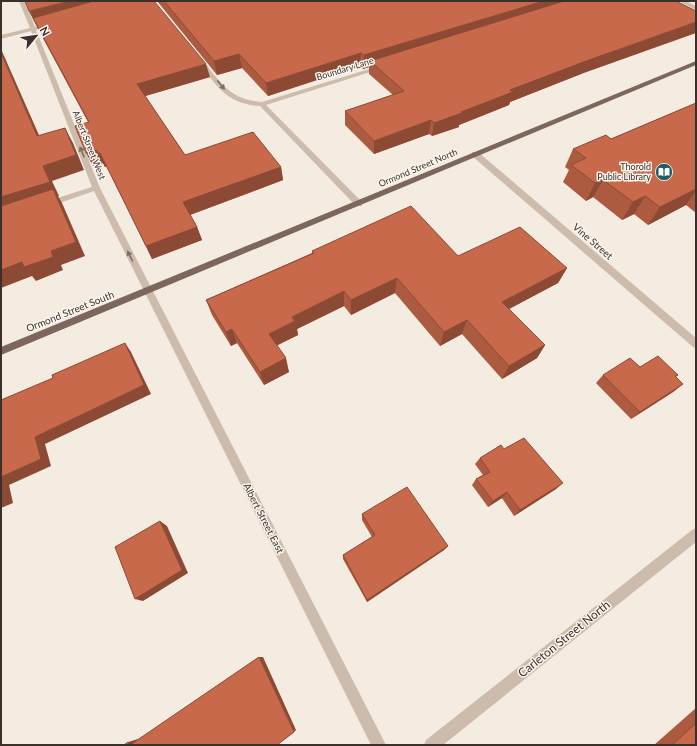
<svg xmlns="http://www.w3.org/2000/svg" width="697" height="746" viewBox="0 0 697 746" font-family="Lato,sans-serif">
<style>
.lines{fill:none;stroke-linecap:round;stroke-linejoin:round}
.minor{fill:#cdbbac;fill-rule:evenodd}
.major{fill:#7d675c;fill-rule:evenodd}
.wall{fill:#ac5a40}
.shaded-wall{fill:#8c4a34}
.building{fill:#c8694b;stroke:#8c4a34}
.oneway{fill:#7d6f65}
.labels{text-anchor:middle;stroke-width:3;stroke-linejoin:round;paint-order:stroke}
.far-street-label{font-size:9px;fill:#3b302b;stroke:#fbf5ee}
.far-poi-label{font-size:9px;fill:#3b302b;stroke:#fbf5ee;text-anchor:end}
.street-label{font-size:10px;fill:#3b302b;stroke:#fbf5ee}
.near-street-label{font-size:12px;fill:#3b302b;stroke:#fbf5ee}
</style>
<rect width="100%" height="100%" fill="#f4ebe1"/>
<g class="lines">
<path class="minor" d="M 19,1 L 25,1 L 35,27 L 40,25 L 43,27 L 36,30 L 100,188 L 386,745 L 371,745 L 94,191 L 48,207 L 44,204 L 45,202 L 92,187 L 31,31 L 1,39 L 1,35 L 30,28 Z
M 679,1 L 686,1 L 696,6 L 696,10 Z
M 198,59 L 202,59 C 220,82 230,100 262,102 L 379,66 L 383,66 L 383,68 L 266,105 L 362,202 L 362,206 L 356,206 L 260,106 C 227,104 216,86 198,61 Z
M 472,152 L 478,152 L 696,338 L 696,348 L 693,347 L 472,156 Z
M 696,528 L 696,542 L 443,745 L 424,745 L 426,740 L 692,530 Z"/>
<path class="major" d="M 696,61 L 696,65 L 1,355 L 1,347 Z"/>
</g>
<path class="wall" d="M 157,1 L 676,1 L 581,74 L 510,102 L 509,105 L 459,125 L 459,127 L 432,136 L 429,134 L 374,154 L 345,125 L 345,111 L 393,95 L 369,74 L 369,67 L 363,69 L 360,66 L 268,96 L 242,68 L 217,75 Z
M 29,11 L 210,77 L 145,96 L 185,155 L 281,167 L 283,180 L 190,215 L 197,227 L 202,240 L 152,259 L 107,166 L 105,167 L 103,163 L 93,166 L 88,122 L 39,31 Z
M 696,103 L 696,213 L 686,205 L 648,225 L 634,214 L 622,220 L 593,197 L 586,201 L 563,182 L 569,170 L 565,167 L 573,149 L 611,139 Z
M 312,251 L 458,256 L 567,268 L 558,283 L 509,309 L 545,345 L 537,358 L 502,379 L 462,334 L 440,346 L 395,293 L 351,315 L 344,306 L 297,329 L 298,335 L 277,345 L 289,372 L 264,385 L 237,343 L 231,346 L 212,315 L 206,300 L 312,253 Z
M 640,367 L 678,375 L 676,377 L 683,384 L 673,392 L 631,419 L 596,383 L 603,375 Z
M 504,449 L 556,489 L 514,516 L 502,498 L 488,507 L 472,485 L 476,479 L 483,475 L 475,464 L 480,458 Z
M 362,514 L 448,546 L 444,550 L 367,602 L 343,559 L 343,555 L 372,537 L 362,520 Z
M 696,708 L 696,745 L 654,745 Z"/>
<path class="shaded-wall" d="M 70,1 L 126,1 L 36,24 L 29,11 Z
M 544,1 L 582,1 L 370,61 L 369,67 L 363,69 L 364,55 Z
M 696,22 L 696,33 L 581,74 L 510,102 L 509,105 L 459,125 L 459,127 L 432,136 L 434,123 L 461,112 L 510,90 L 586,61 Z
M 1,49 L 46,151 L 37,136 L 1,53 Z
M 361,53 L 360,66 L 268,96 L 266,83 Z
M 239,54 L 242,68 L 217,75 L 214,61 Z
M 206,64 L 210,77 L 142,97 L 137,84 Z
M 431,120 L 429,134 L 374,154 L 374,141 Z
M 65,128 L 73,143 L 84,170 L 52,181 L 59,196 L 58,196 L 62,203 L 85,256 L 61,265 L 63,270 L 36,281 L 32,276 L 1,288 L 1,197 L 43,166 Z
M 96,150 L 103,163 L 93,166 L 86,153 Z
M 98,153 L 100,153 L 107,166 L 105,167 Z
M 281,167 L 283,180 L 187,216 L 183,202 Z
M 603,180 L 593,197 L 586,201 L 595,183 Z
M 696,189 L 696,191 L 686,205 L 648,225 L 660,207 Z
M 645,196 L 634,214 L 622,220 L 633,202 Z
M 197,227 L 202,240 L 152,259 L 146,246 Z
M 567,268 L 558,283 L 496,316 L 502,302 Z
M 397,278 L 395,293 L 351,315 L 351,300 Z
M 344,291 L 344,306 L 297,329 L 298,335 L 272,348 L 269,334 L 292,317 Z
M 467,320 L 462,334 L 440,346 L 444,332 Z
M 232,329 L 237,343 L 231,346 L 226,332 Z
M 125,343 L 131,352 L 151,394 L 45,444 L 51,466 L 9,485 L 13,503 L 1,508 L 1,477 L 35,437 Z
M 545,345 L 537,358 L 502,379 L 509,366 Z
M 286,358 L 289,372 L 264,385 L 260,372 Z
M 683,384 L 673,392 L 631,419 L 640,412 Z
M 563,483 L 556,489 L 514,516 L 520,510 Z
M 507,492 L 502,498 L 488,507 L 493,501 Z
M 160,521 L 167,526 L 188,573 L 143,601 L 135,599 Z
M 448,546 L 444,550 L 367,602 L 367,600 Z
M 259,657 L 263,657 L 296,730 L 294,732 Z
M 138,739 L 139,742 L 131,745 L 129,745 L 128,742 Z"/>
<path class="building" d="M 25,1 L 70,1 L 29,11 Z
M 94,1 L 154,1 L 206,64 L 137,84 L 185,155 L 253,132 L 281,167 L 183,202 L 197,227 L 146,246 L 100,153 L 98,153 L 96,150 L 86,153 L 75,126 L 89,122 L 33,18 Z
M 164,1 L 544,1 L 364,55 L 361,53 L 266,83 L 239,54 L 214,61 Z
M 564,1 L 676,1 L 696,11 L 696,22 L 586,61 L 510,90 L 513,92 L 461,112 L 462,113 L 434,123 L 431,120 L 374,141 L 345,111 L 404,91 L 370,61 Z
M 1,53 L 37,136 L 65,128 L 76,155 L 43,166 L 50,182 L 1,197 Z
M 696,103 L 696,189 L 660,207 L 645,196 L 633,202 L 603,180 L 595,183 L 571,165 L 586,158 L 573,149 L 606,135 L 611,139 Z
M 53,189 L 76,242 L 51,251 L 53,257 L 24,267 L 22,262 L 1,270 L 1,206 Z
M 411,206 L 458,256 L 520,227 L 567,268 L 502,302 L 545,345 L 509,366 L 467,320 L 444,332 L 397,278 L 351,300 L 344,291 L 292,317 L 295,321 L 269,334 L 286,358 L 260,372 L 232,329 L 226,332 L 206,300 L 314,253 L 312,251 Z
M 125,343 L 144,385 L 35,437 L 41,459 L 1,477 L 1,400 L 53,378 L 52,375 Z
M 658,356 L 678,375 L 675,376 L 683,384 L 640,412 L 603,375 L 630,358 L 640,367 Z
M 524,438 L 563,483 L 520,510 L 507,492 L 493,501 L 476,479 L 490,472 L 480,458 L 501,445 L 504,449 Z
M 407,487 L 448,546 L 367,600 L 343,555 L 375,535 L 362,514 Z
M 160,521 L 182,570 L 135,599 L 115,547 Z
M 259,657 L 294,732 L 277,745 L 130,745 Z
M 696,723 L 696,745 L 672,745 Z
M 128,742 L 129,745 L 124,745 Z"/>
<defs><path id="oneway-solid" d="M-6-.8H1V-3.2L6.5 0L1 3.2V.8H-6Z"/></defs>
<g class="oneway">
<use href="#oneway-solid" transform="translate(221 85) rotate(51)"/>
<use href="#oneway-solid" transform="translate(82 152) rotate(-112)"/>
<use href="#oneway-solid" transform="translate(130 256) rotate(-117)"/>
</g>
<defs>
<symbol id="library-disc" viewBox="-11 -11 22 22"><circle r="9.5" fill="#1f5a5e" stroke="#fbf5ee"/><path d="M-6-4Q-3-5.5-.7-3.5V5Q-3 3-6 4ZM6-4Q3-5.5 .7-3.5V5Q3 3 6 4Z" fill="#fff"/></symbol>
</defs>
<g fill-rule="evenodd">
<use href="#library-disc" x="654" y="162" width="20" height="20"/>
</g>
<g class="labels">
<g class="far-street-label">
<text transform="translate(345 69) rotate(-17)" y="3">Boundary Lane</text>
<text transform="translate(89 145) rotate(68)" y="3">Albert Street West</text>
<text transform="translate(418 168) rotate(-23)" y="3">Ormond Street North</text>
</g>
<g class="far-poi-label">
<text x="651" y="170">Thorold<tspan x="651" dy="10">Public Library</tspan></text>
</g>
<g class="street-label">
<text transform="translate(593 241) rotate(41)" y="4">Vine Street</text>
<text transform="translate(70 311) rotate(-22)" y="4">Ormond Street South</text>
<text transform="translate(264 518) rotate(63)" y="4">Albert Street East</text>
</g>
<g class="near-street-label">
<text transform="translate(564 639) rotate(-39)" y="4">Carleton Street North</text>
</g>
</g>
<rect width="697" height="746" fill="none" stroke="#3b302b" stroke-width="4"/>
<g transform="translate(36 36) rotate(61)" stroke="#fbf5ee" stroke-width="3" paint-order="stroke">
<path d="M0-3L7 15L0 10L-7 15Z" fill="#3b302b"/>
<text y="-6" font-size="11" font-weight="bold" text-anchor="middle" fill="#3b302b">N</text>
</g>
</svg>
